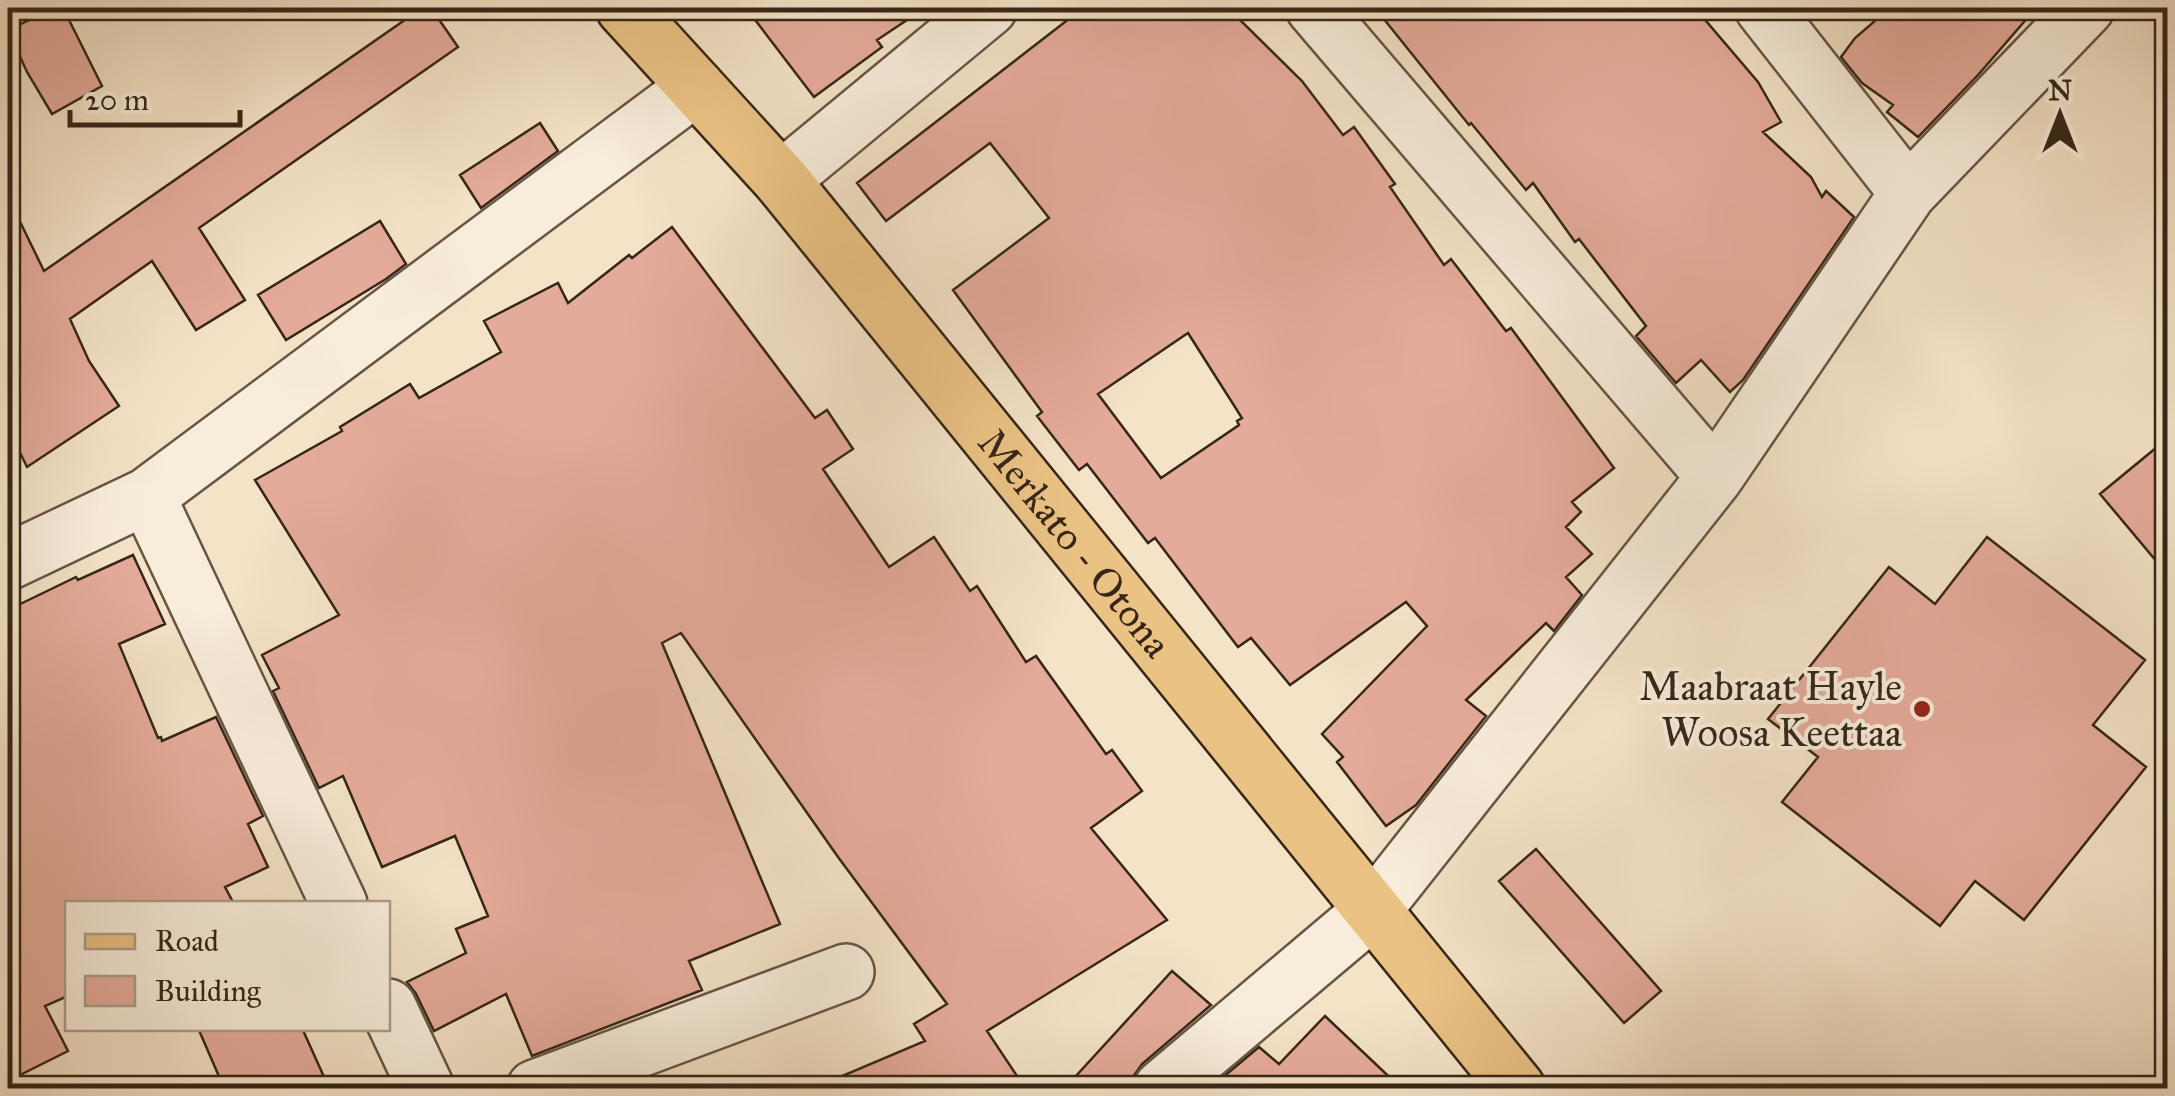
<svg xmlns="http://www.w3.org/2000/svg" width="2175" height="1096" viewBox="0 0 2175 1096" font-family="'IM FELL Great Primer',serif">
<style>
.building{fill:#e5ab9a;stroke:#362618;stroke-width:2.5;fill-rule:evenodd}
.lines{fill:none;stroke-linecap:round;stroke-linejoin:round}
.minor-casing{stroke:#654;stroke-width:60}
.primary-casing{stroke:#362618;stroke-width:60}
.minor{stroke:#f8eddb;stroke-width:55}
.primary{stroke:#eac284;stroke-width:55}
.poi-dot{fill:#8f2418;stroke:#f8eddb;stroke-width:4}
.labels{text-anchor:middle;stroke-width:8;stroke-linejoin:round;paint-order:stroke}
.street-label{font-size:40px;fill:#362618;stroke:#f8eddb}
.poi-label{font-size:40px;fill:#362618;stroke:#f8eddb;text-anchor:end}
</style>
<rect width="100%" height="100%" fill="#f4e3c7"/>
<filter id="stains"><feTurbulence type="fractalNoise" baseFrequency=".002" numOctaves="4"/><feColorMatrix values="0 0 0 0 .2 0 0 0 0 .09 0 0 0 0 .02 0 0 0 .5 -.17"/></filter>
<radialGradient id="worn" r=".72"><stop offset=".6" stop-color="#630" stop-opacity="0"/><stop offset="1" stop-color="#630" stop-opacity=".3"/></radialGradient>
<path class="building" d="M 54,8 L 63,8 L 102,86 L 52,114 L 27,72 L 8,30 Z
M 422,8 L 431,8 L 458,47 L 199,228 L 245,300 L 196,330 L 152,261 L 70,319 L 89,361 L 119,406 L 27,467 L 8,428 L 8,197 L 44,271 Z
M 746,8 L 925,8 L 877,40 L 882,47 L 814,97 Z
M 1083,8 L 1228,8 L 1302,81 L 1343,135 L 1354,127 L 1395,184 L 1390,187 L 1444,265 L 1451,259 L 1506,331 L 1511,328 L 1614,468 L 1572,502 L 1581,512 L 1566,527 L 1592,554 L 1566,577 L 1582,595 L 1554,631 L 1546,623 L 1466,700 L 1486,716 L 1416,805 L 1386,826 L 1337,762 L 1343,757 L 1322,734 L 1427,626 L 1406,602 L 1290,685 L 1251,638 L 1238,647 L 1155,538 L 1148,543 L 1087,464 L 1079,470 L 1037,416 L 1042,412 L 953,290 L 1049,218 L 990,143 L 886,221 L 857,183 ZM 1188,333 L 1242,418 L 1237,421 L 1239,425 L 1161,478 L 1098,394 Z
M 1375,8 L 1695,8 L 1758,82 L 1781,122 L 1763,132 L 1811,177 L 1822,197 L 1826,191 L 1854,217 L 1743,380 L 1730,392 L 1701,360 L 1676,383 L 1636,336 L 1646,326 L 1579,239 L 1575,242 L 1533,183 L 1526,190 L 1471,123 L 1469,125 Z
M 1890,8 L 2036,8 L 1978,75 L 1918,137 L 1887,112 L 1893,105 L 1862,83 L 1841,57 L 1855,38 Z
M 540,123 L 558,151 L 481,208 L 460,175 Z
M 380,221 L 406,264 L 386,279 L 286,340 L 258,295 Z
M 672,227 L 815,418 L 827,410 L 853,449 L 823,469 L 889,567 L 934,537 L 970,591 L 977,586 L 1026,662 L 1036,656 L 1106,754 L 1112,750 L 1142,791 L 1091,828 L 1167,920 L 987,1031 L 1025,1088 L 814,1088 L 925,1041 L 914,1024 L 947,1004 L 838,857 L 681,633 L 662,643 L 780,924 L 689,961 L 702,990 L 532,1056 L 506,994 L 434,1031 L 416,994 L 407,982 L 466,953 L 456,929 L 488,916 L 455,836 L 382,867 L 343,776 L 319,788 L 273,691 L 279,688 L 262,655 L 339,615 L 255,480 L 342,431 L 340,427 L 410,384 L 419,398 L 501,352 L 484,321 L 558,283 L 568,303 L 629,255 L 632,258 Z
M 2168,438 L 2168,575 L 2100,494 Z
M 1987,537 L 2145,660 L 2093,725 L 2146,767 L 2024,920 L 1975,881 L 1940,926 L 1782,802 L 1818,757 L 1768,719 L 1889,567 L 1935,604 Z
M 133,555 L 165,624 L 119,644 L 158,738 L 161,737 L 162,741 L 216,717 L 263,816 L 248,824 L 268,867 L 225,887 L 234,904 L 68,904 L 68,996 L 45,1006 L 68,1051 L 8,1081 L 8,610 L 76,577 L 78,580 Z
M 1536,849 L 1661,991 L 1624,1023 L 1499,881 Z
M 1172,971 L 1211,1005 L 1142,1064 L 1133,1077 L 1132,1088 L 1065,1088 Z
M 1325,1016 L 1401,1088 L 1210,1088 L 1259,1047 L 1279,1064 Z
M 198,1028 L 302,1028 L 329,1088 L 224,1088 Z"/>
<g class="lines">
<defs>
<path id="minor" d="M 1314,8 L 1715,477
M 1763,8 L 1908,193
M 781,180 L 989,8
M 147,496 L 339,904
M 8,562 L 147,496 L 696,87
M 388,1007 L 426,1088
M 535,1088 L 846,972
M 1162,1088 L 1373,910 L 1715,477 L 1908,193 L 2086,8"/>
<g id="primary">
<path id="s1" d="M 624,8 L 781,180 L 1517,1088"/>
</g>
</defs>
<use href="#minor" class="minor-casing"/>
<use href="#primary" class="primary-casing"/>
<use href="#minor" class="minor"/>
<use href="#primary" class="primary"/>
</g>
<circle class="poi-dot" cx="1922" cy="709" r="10"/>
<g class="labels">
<g class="street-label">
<text dy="14" stroke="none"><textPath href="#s1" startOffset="700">Merkato - Otona</textPath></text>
</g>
<g class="poi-label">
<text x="1902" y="700">Maabraat Hayle<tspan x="1902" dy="46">Woosa Keettaa</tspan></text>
</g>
</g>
<rect width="2175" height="1096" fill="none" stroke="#f4e3c7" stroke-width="40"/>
<rect x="10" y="10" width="2155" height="1076" fill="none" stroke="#362618" stroke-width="5"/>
<rect x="20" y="20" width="2135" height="1056" fill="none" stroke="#362618" stroke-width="2.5"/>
<rect x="65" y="901" width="325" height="130" fill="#f8eddb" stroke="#aa9d8d" stroke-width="2.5"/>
<rect x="85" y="934" width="50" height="15" fill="#eac284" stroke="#aa9d8d" stroke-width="2.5"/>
<text x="155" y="951" font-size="30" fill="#362618">Road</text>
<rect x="85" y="976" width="50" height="30" fill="#e5ab9a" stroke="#aa9d8d" stroke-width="2.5"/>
<text x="155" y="1001" font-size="30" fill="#362618">Building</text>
<g transform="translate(2060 115)" stroke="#f8eddb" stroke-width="8" paint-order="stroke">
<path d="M0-8L18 38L0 25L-18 38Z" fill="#362618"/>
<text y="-15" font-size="28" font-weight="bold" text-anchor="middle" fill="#362618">N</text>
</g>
<path d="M70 110v15h170v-15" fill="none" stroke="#362618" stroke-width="5"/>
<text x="85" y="110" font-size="30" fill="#362618" stroke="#f8eddb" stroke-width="8" paint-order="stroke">20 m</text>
<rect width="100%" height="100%" filter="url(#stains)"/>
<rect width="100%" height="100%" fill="url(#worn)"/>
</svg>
